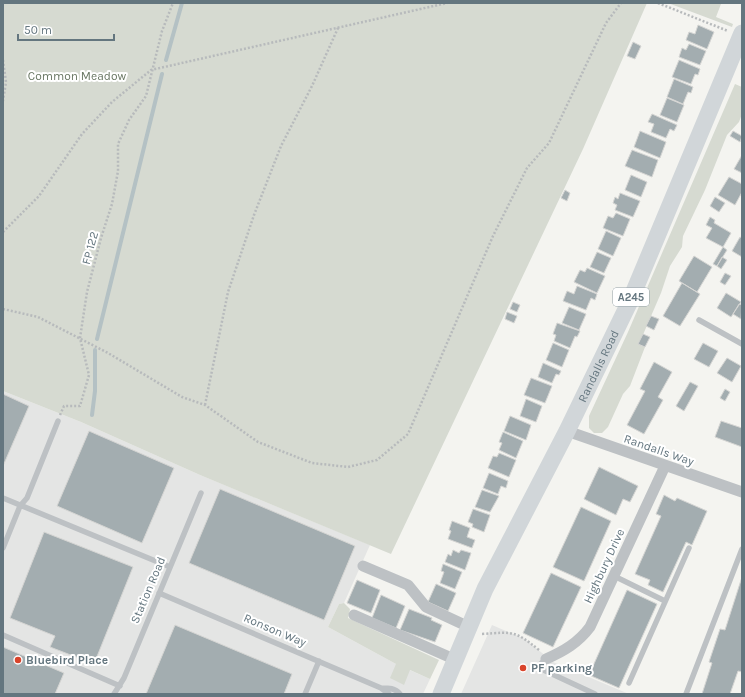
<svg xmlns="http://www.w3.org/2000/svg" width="745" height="697" viewBox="0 0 745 697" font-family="Karla,sans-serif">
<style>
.built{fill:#e4e5e4}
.green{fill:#d6dad1}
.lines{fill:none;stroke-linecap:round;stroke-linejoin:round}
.stream{stroke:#b4c1c4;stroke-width:4}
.building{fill:#a3adb0;stroke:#d5d5d3}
.path{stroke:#b7babc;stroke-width:2.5;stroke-dasharray:2 2;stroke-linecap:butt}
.lane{stroke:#bdc1c4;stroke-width:5.5}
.street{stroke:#bdc1c4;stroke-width:11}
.primary{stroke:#d1d6d9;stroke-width:17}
.poi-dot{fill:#d9442b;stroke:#fff;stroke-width:1.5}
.labels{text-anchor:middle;stroke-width:4;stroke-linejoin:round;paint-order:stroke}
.shield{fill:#fff;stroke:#929fa5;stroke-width:1}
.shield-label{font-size:11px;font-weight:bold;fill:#64767f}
.park-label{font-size:12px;fill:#697763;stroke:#fff}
.street-label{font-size:12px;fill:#64767f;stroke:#fff}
.poi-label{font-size:12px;font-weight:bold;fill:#64767f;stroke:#fff;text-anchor:start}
</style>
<rect width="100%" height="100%" fill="#f4f4f0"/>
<path class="built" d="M 3,391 L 81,422 L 200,475 L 370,545 L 344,603 L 339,604 L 328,627 L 396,664 L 430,679 L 423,694 L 3,694 Z
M 492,625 L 525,639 L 553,662 L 629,694 L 461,694 Z"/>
<path class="green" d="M 3,3 L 647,3 L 583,149 L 391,554 L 200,475 L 81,422 L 3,391 Z
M 668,3 L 718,3 L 721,4 L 716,17 L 733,24 L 732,27 Z
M 735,84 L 742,87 L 742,114 L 739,122 L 727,135 L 705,190 L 683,236 L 682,247 L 670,266 L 661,293 L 639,344 L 645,347 L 630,386 L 623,394 L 608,427 L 602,433 L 594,433 L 589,428 L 589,416 L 628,332 Z
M 344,603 L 350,609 L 348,618 L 439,660 L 430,679 L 410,670 L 404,685 L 390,678 L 396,664 L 328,627 L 339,604 Z"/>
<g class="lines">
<path class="stream" d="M 166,60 L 182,3
M 97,339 L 162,74
M 92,415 L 95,391 L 95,350"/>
</g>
<path class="building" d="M 698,25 L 714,32 L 707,49 L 686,40 L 689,32 L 695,34 Z
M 633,42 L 641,46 L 635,59 L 627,56 Z
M 689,44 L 706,51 L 700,65 L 679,57 L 682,48 L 686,50 Z
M 679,60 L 700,69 L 698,75 L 695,74 L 691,84 L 672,77 Z
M 674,79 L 693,87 L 691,93 L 688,92 L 683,104 L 667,97 Z
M 667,98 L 684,105 L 677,122 L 660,115 Z
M 652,114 L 677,125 L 674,131 L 670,129 L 666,138 L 651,132 L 654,124 L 648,122 Z
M 640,131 L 666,142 L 660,158 L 634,147 Z
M 733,131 L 742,136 L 740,142 L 730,136 Z
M 632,150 L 658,160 L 652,177 L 625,166 Z
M 742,155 L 742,173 L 734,169 Z
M 631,175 L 647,182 L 641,197 L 625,190 Z
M 729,177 L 742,184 L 742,192 L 735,205 L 718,195 Z
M 565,190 L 570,193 L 567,201 L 561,198 Z
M 620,193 L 640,201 L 633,217 L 615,210 L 617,205 L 613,203 L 615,197 L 618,199 Z
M 715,197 L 725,203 L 719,212 L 710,206 Z
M 616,213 L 630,219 L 623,236 L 603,228 L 608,216 L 613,218 Z
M 710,217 L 715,220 L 714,223 L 731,233 L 723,247 L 706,238 L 712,228 L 706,225 Z
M 606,231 L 621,238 L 613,256 L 598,249 Z
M 740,237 L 742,238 L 742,257 L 732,251 Z
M 723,247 L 727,250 L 717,266 L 713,264 Z
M 597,252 L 611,258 L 604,273 L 590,267 Z
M 694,256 L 712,267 L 697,292 L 679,281 Z
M 722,257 L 727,260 L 721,269 L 717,266 Z
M 587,268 L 605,276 L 597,293 L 574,282 L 580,270 L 585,272 Z
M 725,273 L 731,276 L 725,285 L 720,282 Z
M 682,283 L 700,294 L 680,326 L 663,316 Z
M 577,286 L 597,294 L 595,300 L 591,298 L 586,310 L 563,301 L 567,291 L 574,294 Z
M 726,293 L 741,302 L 731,317 L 717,308 Z
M 513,302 L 520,305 L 517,312 L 510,309 Z
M 739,304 L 742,305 L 741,319 L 733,314 Z
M 569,307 L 586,314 L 579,330 L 562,323 Z
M 507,312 L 517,316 L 514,323 L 505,319 Z
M 651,316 L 659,319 L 654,330 L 646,326 Z
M 557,323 L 580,331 L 577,337 L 575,336 L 570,348 L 554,341 L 556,335 L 553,334 Z
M 643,334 L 650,337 L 645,347 L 638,344 Z
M 553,343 L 569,350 L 562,367 L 546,360 Z
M 703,343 L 718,351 L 709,367 L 694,359 Z
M 727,358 L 741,366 L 732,382 L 717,373 Z
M 654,362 L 672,372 L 658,397 L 663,400 L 644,434 L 627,425 L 645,391 L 640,389 Z
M 543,363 L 561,371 L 559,375 L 556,374 L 552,383 L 538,377 Z
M 531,378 L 552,386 L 545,403 L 524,395 Z
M 690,382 L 698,386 L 684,411 L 676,406 Z
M 725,389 L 730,392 L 725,401 L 720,398 Z
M 3,394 L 29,406 L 3,466 Z
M 526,399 L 542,406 L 536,422 L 520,416 Z
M 510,416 L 531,425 L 526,440 L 504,431 Z
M 721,421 L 742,428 L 742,447 L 715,437 Z
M 89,431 L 174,468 L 142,543 L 57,506 Z
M 503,432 L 523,441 L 516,458 L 499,450 L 502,443 L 499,442 Z
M 499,453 L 516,460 L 509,477 L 488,468 L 493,456 L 497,457 Z
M 599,467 L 638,486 L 630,502 L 623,499 L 616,515 L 584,499 Z
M 489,473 L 508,481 L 506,488 L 501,486 L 498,494 L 483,488 Z
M 220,489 L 355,546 L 324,620 L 189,563 Z
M 482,490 L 499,496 L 490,512 L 475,507 Z
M 664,495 L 675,501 L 677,498 L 707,511 L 692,545 L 686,542 L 663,592 L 648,585 L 650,580 L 635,574 L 661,516 L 656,514 Z
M 581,507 L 611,521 L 584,581 L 553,567 Z
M 473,509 L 490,515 L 484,532 L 472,527 L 473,524 L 468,522 Z
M 452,521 L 470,528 L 467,537 L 475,540 L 472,548 L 448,539 L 451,531 L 449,530 Z
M 44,532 L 133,567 L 94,664 L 50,647 L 55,636 L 10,618 Z
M 453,550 L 459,553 L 461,550 L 471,553 L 465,570 L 445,562 L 448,554 L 451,556 Z
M 443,564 L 462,572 L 455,589 L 440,583 L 444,572 L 441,571 Z
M 551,573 L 581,587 L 553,647 L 523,633 Z
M 742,577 L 742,672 L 738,671 L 730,694 L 702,694 L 712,663 L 709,662 L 720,629 L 725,630 Z
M 357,580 L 380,590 L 371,613 L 347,603 Z
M 436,584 L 456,593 L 448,611 L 428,602 Z
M 627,590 L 657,604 L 619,688 L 589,675 Z
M 381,595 L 405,606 L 396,628 L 372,618 Z
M 409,609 L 432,618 L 431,620 L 442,625 L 435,642 L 400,630 Z
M 175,625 L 292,674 L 284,694 L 146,694 Z
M 3,647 L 64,673 L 55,694 L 3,694 Z"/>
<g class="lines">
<path class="path" d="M 658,3 L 728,31
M 3,60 L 6,82 L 3,101
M 3,232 L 39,196 L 82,134 L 112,102 L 151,70 L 447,3
M 3,309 L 38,317 L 108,353 L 182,397 L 205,405 L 258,442 L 312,463 L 348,467 L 377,460 L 408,434 L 493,236 L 527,168 L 549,143 L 606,23 L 621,3
M 205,405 L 228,292 L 254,215 L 281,146 L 312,86 L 338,28
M 60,415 L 64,406 L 80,406 L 89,375 L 80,338 L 87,292 L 101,238 L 112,204 L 118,171 L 118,144 L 129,120 L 146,96 L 162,31 L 173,3
M 482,634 C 514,632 514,630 539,650"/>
<path class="lane" d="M 699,320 L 742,344
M 3,498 L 170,567
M 3,548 L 20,506 L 27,498 L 58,421
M 614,576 L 665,601
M 159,593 L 381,688 L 389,694
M 3,635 L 120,686
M 546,659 L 537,667 L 595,694
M 629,683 L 689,548
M 381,688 C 389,688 395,688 400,694
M 114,694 L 124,678 L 201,493
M 305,694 L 319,661
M 686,694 L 742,549"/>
<path class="street" d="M 567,431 L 742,492
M 363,566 L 408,585 L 426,607 L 469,627
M 354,615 L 456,660
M 546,659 C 564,651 578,643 590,627 L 665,466"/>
<path class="primary" id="s1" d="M 441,694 L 485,589 L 567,431 L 630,301 L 742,33"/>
</g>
<g class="poi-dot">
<circle cx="18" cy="660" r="4"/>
<circle cx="523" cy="668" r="4"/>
</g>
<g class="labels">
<rect class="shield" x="613" y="288" width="36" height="18" rx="3"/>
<g class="shield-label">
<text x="631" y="301">A245</text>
</g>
<g class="park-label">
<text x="77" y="80">Common Meadow</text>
</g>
<g class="street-label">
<text transform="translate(90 248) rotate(-75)" y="4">FP 122</text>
<text dy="4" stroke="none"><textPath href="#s1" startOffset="364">Randalls Road</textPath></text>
<text transform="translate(659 450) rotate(19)" y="4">Randalls Way</text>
<text transform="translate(604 566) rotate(-65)" y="4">Highbury Drive</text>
<text transform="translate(148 590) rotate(-67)" y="4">Station Road</text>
<text transform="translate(275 630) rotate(23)" y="4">Ronson Way</text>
</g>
<g class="poi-label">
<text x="26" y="664">Bluebird Place</text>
<text x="531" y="672">PF parking</text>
</g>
</g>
<rect width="745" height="697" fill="none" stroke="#64767f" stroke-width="8"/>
<path d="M18 34v6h96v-6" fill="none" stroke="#64767f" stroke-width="2"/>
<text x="24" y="34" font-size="12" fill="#64767f" stroke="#ffffff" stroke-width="3" paint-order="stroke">50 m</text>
</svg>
